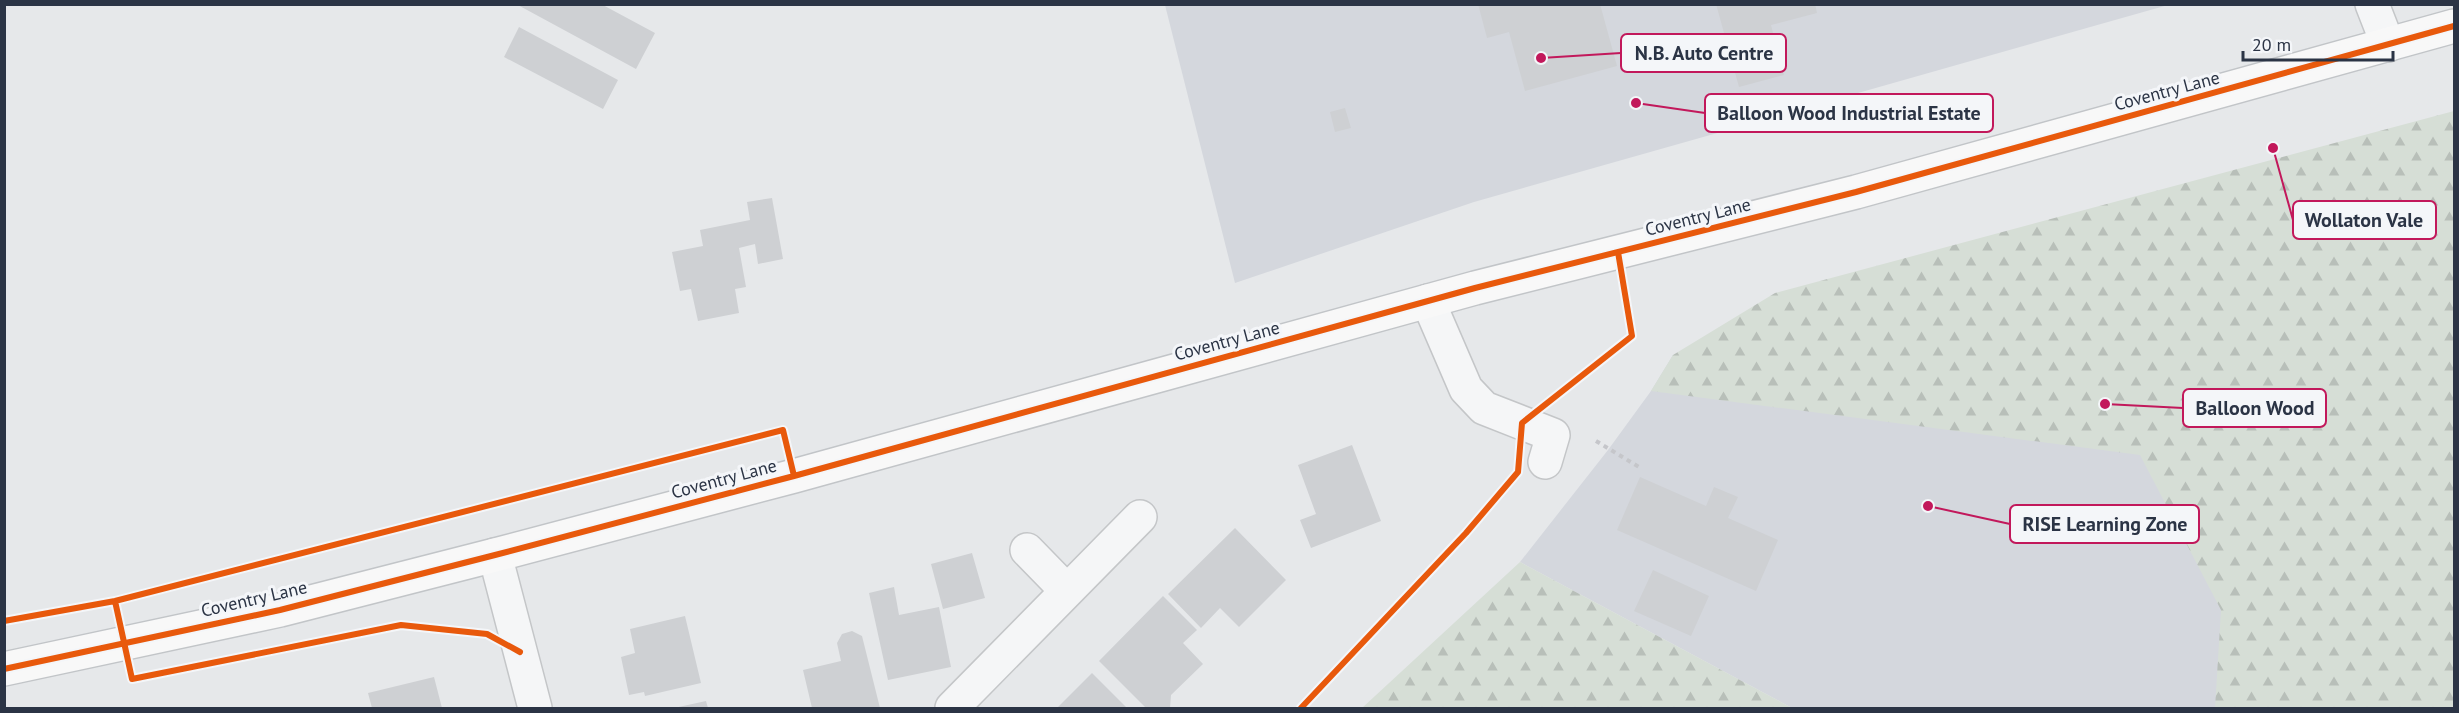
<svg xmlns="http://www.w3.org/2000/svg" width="2459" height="713" viewBox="0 0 2459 713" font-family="'PT Sans',sans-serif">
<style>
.built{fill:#d4d7dd}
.forest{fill:url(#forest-firs)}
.building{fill:#ced0d3}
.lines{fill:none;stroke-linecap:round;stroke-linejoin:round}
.minor-casing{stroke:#c4c6c8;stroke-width:36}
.major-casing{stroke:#c2c5c8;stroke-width:36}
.path{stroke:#c5c6ca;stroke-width:4;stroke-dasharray:4.5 4.5;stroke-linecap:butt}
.minor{stroke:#f5f6f7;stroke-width:33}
.major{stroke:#f8f8f8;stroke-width:33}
.cycleway-casing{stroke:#f4f6f9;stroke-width:10}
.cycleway{stroke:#e8590c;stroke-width:6}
.labels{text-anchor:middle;stroke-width:6;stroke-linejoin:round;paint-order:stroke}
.street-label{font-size:18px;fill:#2b3445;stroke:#f4f6f9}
.leader{fill:none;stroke:#c2185b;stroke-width:2}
.callout-dot{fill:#c2185b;stroke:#f4f6f9;stroke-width:2}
.callout{fill:#f4f6f9;stroke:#c2185b;stroke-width:2}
.callout-label{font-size:20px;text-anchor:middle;font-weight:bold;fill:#2b3445}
</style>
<defs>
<pattern id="forest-firs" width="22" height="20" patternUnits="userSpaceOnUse" patternTransform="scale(1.5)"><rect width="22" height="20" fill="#d6ded6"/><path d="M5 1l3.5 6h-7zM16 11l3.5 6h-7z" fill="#b8bfb9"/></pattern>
</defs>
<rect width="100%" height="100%" fill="#e6e8ea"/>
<path class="built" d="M 1165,5 L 2168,5 L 1474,202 L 1235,283 Z
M 1673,355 L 2301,418 L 2268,708 L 1792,708 L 1520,562 L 1608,450 L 1651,391 Z"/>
<path class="forest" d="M 2454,111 L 2454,708 L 2215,708 L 2221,610 L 2140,455 L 1651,391 L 1673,355 L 1775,293 Z
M 1520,562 L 1792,708 L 1362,708 Z"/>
<path class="building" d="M 516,4 L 601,4 L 655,33 L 636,69 Z
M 1478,4 L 1600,4 L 1617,66 L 1525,91 L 1509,32 L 1487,38 Z
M 1716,4 L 1815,4 L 1817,13 L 1771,25 L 1784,75 L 1739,87 Z
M 519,27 L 618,80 L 603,109 L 504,57 Z
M 1345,108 L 1351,128 L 1335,132 L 1330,112 Z
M 772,198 L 783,259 L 758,264 L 755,244 L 739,248 L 746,287 L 735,289 L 739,313 L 698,321 L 691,289 L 680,291 L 672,252 L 703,246 L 700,230 L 750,220 L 747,202 Z
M 1352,445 L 1381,521 L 1311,548 L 1300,520 L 1316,514 L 1298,465 Z
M 1640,477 L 1706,506 L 1714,487 L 1738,497 L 1728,518 L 1778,540 L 1756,591 L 1617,530 Z
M 1235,528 L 1286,580 L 1239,627 L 1220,608 L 1201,628 L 1168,594 Z
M 972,553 L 985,598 L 943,609 L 931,564 Z
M 1653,570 L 1709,596 L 1691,636 L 1634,611 Z
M 894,587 L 899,615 L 939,607 L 951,667 L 888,680 L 869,593 Z
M 1163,596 L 1197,630 L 1183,643 L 1203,664 L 1171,695 L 1170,708 L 1146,708 L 1099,661 Z
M 685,616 L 701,683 L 645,696 L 644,692 L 629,695 L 621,657 L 635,653 L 630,629 Z
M 852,631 L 862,636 L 880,708 L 812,708 L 803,670 L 841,661 L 837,643 L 842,634 Z
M 1092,673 L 1127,708 L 1057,708 Z
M 434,677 L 442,708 L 372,708 L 368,693 Z
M 706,701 L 708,708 L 674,708 Z"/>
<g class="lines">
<defs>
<path id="minor" d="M 2372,4 L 2388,45
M 1428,301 L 1466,389 L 1484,408 L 1553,435 L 1545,462
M 1027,550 L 1067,591
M 495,555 L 535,708
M 952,708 L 1140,517"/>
<path id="major" d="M 4,669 L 280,610 L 495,555 L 794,476 L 1475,288 L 1856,192 L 2454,26"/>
</defs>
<use href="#minor" class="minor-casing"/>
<use href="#major" class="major-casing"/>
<path class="path" d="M 1596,441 L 1639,467"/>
<use href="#minor" class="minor"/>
<use href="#major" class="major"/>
<defs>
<path id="cycleway" d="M 115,601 L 132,679 L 401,625 L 487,634 L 520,652
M 4,621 L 115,601 L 783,430 L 794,476
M 4,669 L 280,610 L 495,555 L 794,476 L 1475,288 L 1856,192 L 2454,26
M 1301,708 L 1466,533 L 1518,472 L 1522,423 L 1632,336 L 1618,252"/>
</defs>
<use href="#cycleway" class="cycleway-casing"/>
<use href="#cycleway" class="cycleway"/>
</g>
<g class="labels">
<g class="street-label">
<text transform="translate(2167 91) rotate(-15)" y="6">Coventry Lane</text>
<text transform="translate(1698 217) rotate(-14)" y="6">Coventry Lane</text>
<text transform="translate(1227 341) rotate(-15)" y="6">Coventry Lane</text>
<text transform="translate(724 479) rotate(-15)" y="6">Coventry Lane</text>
<text transform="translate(254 599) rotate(-13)" y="6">Coventry Lane</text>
</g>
</g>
<path class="leader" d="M1541 58L1621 53M1636 103L1705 113M2273 148L2293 220M2105 404L2183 408M1928 506L2010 524"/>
<g class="callout-dot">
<circle cx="1541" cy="58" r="6"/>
<circle cx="1636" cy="103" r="6"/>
<circle cx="2273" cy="148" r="6"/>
<circle cx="2105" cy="404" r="6"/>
<circle cx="1928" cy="506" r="6"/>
</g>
<g class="callout">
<rect x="1621" y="34" width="165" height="38" rx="6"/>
<rect x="1705" y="94" width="288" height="38" rx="6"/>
<rect x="2293" y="201" width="143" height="38" rx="6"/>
<rect x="2183" y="389" width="143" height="38" rx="6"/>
<rect x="2010" y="505" width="189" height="38" rx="6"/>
</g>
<g class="callout-label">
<text x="1704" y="60">N.B. Auto Centre</text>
<text x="1849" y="120">Balloon Wood Industrial Estate</text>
<text x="2364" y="227">Wollaton Vale</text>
<text x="2255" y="415">Balloon Wood</text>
<text x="2105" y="531">RISE Learning Zone</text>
</g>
<rect width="2459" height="713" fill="none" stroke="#2b3445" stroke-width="12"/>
<path d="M2243 51v9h150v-9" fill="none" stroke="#2b3445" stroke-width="3"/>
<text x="2252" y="51" font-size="18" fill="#2b3445" stroke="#f4f6f9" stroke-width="4.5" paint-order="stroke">20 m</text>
</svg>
